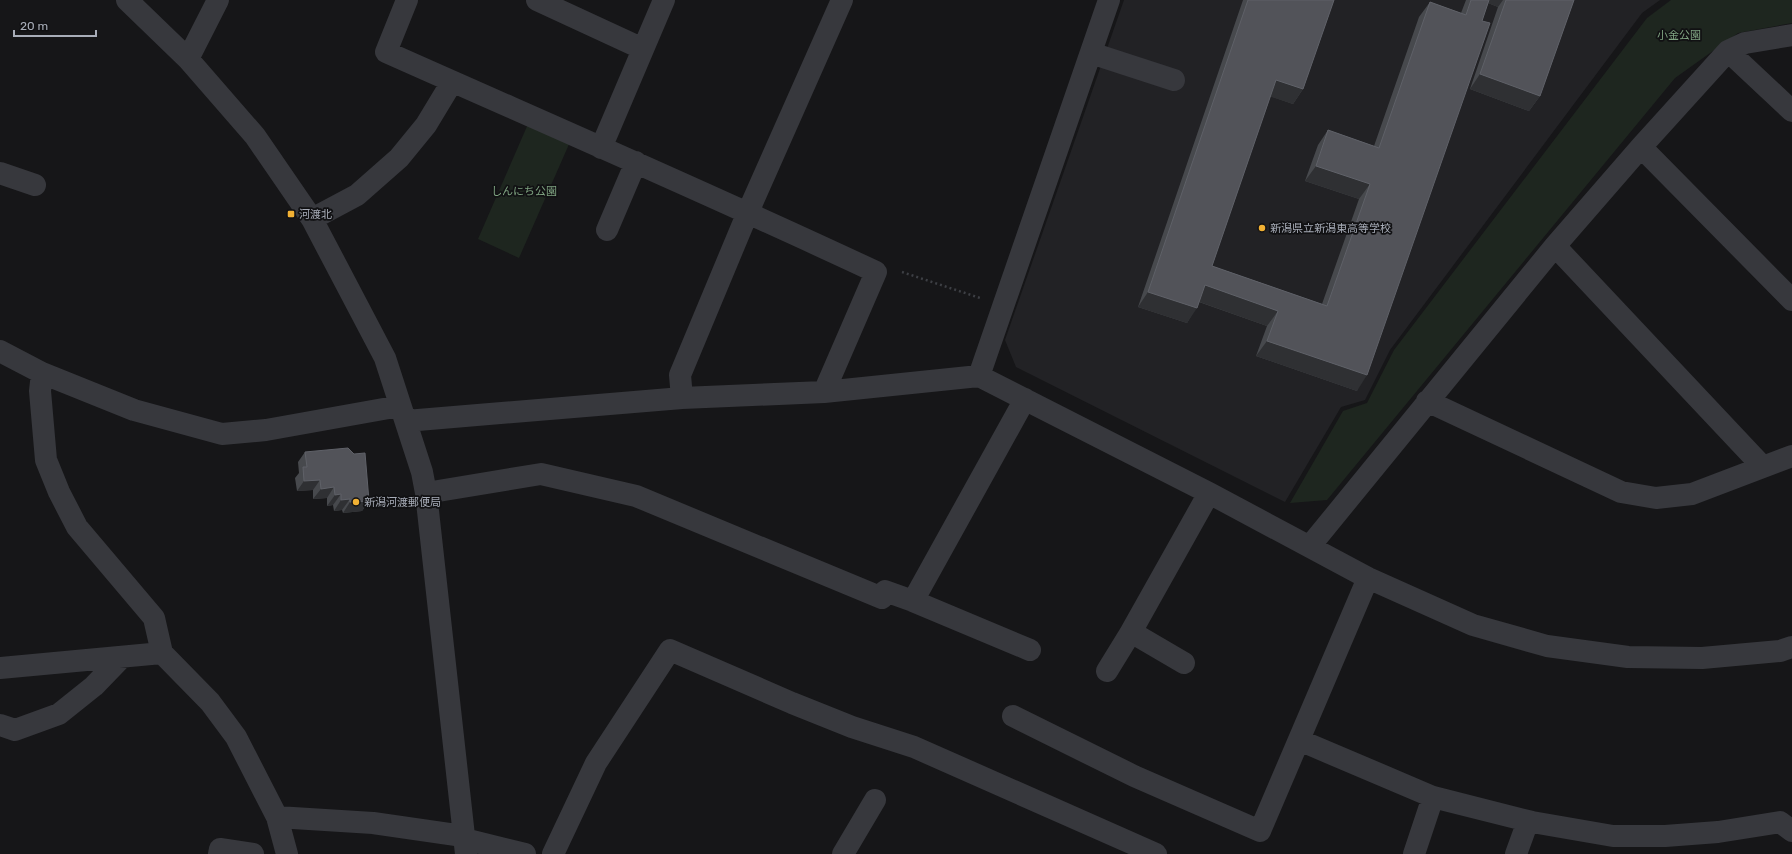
<svg xmlns="http://www.w3.org/2000/svg" width="1792" height="854" viewBox="0 0 1792 854" font-family="Rubik,'Noto Sans JP',sans-serif">
<style>
.built{fill:#222225}
.green{fill:#1e261f}
.lines{fill:none;stroke-linecap:round;stroke-linejoin:round}
.path{stroke:#3d3f44;stroke-width:2.5;stroke-dasharray:2 3;stroke-linecap:butt}
.minor{stroke:#37383d;stroke-width:22}
.wall{fill:#47494d}
.shaded-wall{fill:#2f3033}
.building{fill:#525359;stroke:#5f6168}
.poi-dot{fill:#f2b134;stroke:#111113;stroke-width:1.5}
.labels{text-anchor:middle;stroke-width:3.5;stroke-linejoin:round;paint-order:stroke}
.park-label{font-size:11px;fill:#7fa381;stroke:#111113}
.poi-label{font-size:11px;fill:#a8adb8;stroke:#111113;text-anchor:start}
</style>
<rect width="100%" height="100%" fill="#161618"/>
<path class="built" d="M 1124,0 L 1660,0 L 1642,13 L 1390,350 L 1365,400 L 1341,407 L 1285,502 L 1016,367 L 1005,340 Z"/>
<path class="green" d="M 1671,0 L 1792,0 L 1792,23 L 1738,33 L 1675,78 L 1327,500 L 1290,503 L 1343,411 L 1367,403 L 1394,350 L 1647,18 Z
M 528,124 L 570,142 L 519,258 L 478,239 Z"/>
<g class="lines">
<path class="path" d="M 902,272 L 980,298"/>
<path class="minor" d="M 127,0 L 188,59 L 255,136 L 312,219 L 385,358 L 422,472 L 426,493 L 466,854
M 407,0 L 386,52 C 550,125 714,196 876,272 L 824,392
M 537,0 L 643,49
M 1728,51 L 1792,111
M 1091,53 L 1174,80
M 188,59 L 218,0
M 1641,147 L 1792,300
M 601,148 L 664,0
M 0,173 L 35,185
M 312,219 L 357,195 L 399,158 L 426,125 L 452,82
M 607,230 L 636,162
M 1555,246 L 1763,467
M 0,351 L 42,373 L 134,410 L 222,434 L 266,430 L 400,406
M 42,373 L 40,391 L 46,460 L 59,492 L 77,527 L 154,618 L 162,653
M 979,376 L 1109,0
M 682,398 L 680,375 L 748,212 L 842,0
M 1427,401 L 1621,492 L 1656,498 L 1692,494 L 1792,456
M 406,421 L 682,398 L 824,392 L 979,376 L 1209,493 L 1368,578 L 1473,625 L 1547,646 L 1628,657 L 1702,658 L 1780,651 L 1792,647
M 426,493 L 541,474 L 636,496 L 882,598 L 885,591 L 913,601 L 1025,399
M 1310,546 L 1555,246 L 1641,147 L 1728,51 L 1745,43 L 1792,35
M 913,601 L 1030,650
M 1184,663 L 1131,632 L 1209,493
M 0,668 L 162,653 L 210,702 L 236,737 L 277,817 L 287,854
M 1107,671 L 1131,632
M 1013,716 L 1134,776 L 1260,831 L 1368,578
M 0,725 L 15,730 L 59,714 L 94,686 L 122,657
M 1299,740 L 1433,797 L 1532,822 L 1613,836 L 1665,836 L 1718,832 L 1780,822 L 1792,831
M 277,817 L 373,823 L 463,836
M 464,839 L 525,854
M 219,854 L 220,849 L 253,854
M 553,854 L 596,763 L 670,650 L 792,703 L 852,727 L 914,747 L 1156,854
M 843,854 L 875,800
M 1414,854 L 1433,797
M 1516,854 L 1528,821"/>
</g>
<path class="wall" d="M 1243,0 L 1334,0 L 1303,89 L 1293,104 L 1270,96 L 1212,266 L 1322,304 L 1359,199 L 1305,181 L 1318,145 L 1328,130 L 1374,146 L 1419,17 L 1430,2 L 1461,13 L 1466,0 L 1574,0 L 1540,96 L 1529,111 L 1470,89 L 1498,7 L 1488,3 L 1357,391 L 1256,356 L 1267,326 L 1199,302 L 1187,323 L 1138,307 Z
M 305,452 L 369,501 L 362,511 L 343,513 L 342,510 L 334,511 L 333,505 L 327,506 L 327,498 L 313,499 L 313,490 L 297,491 L 295,478 L 299,473 L 298,462 Z"/>
<path class="shaded-wall" d="M 1484,0 L 1503,0 L 1498,7 L 1483,1 Z
M 1480,74 L 1540,96 L 1529,111 L 1470,89 Z
M 1276,80 L 1303,89 L 1293,104 L 1265,95 Z
M 1316,166 L 1370,184 L 1359,199 L 1305,181 Z
M 1205,285 L 1278,311 L 1267,326 L 1194,300 Z
M 1148,292 L 1197,308 L 1187,323 L 1138,307 Z
M 1267,341 L 1367,375 L 1357,391 L 1256,356 Z
M 320,480 L 313,490 L 297,491 L 304,481 Z
M 334,487 L 327,498 L 313,499 L 321,489 Z
M 341,494 L 333,505 L 327,506 L 335,495 Z
M 350,499 L 342,510 L 334,511 L 341,500 Z
M 369,501 L 362,511 L 343,513 L 350,502 Z"/>
<path class="building" d="M 1248,0 L 1334,0 L 1303,89 L 1276,80 L 1212,266 L 1327,306 L 1370,184 L 1316,166 L 1328,130 L 1379,148 L 1430,2 L 1466,15 L 1471,0 L 1489,0 L 1482,21 L 1490,23 L 1367,375 L 1267,341 L 1278,311 L 1205,285 L 1197,308 L 1148,292 Z
M 1506,0 L 1574,0 L 1540,96 L 1480,74 Z
M 348,448 L 354,454 L 365,453 L 369,501 L 350,502 L 350,499 L 341,500 L 341,494 L 335,495 L 334,487 L 321,489 L 320,480 L 304,481 L 303,467 L 307,467 L 305,452 Z"/>
<g class="poi-dot">
<rect x="287" y="210" width="8" height="8" rx="2"/>
<circle cx="1262" cy="228" r="4"/>
<circle cx="356" cy="502" r="4"/>
</g>
<g class="labels">
<g class="park-label">
<text x="1679" y="39">小金公園</text>
<text x="524" y="195">しんにち公園</text>
</g>
<g class="poi-label">
<text x="299" y="218">河渡北</text>
<text x="1270" y="232">新潟県立新潟東高等学校</text>
<text x="364" y="506">新潟河渡郵便局</text>
</g>
</g>
<path d="M14 30v6h82v-6" fill="none" stroke="#a8adb8" stroke-width="2"/>
<text x="20" y="30" font-size="12" fill="#a8adb8" stroke="#111113" stroke-width="3" paint-order="stroke">20 m</text>
</svg>
